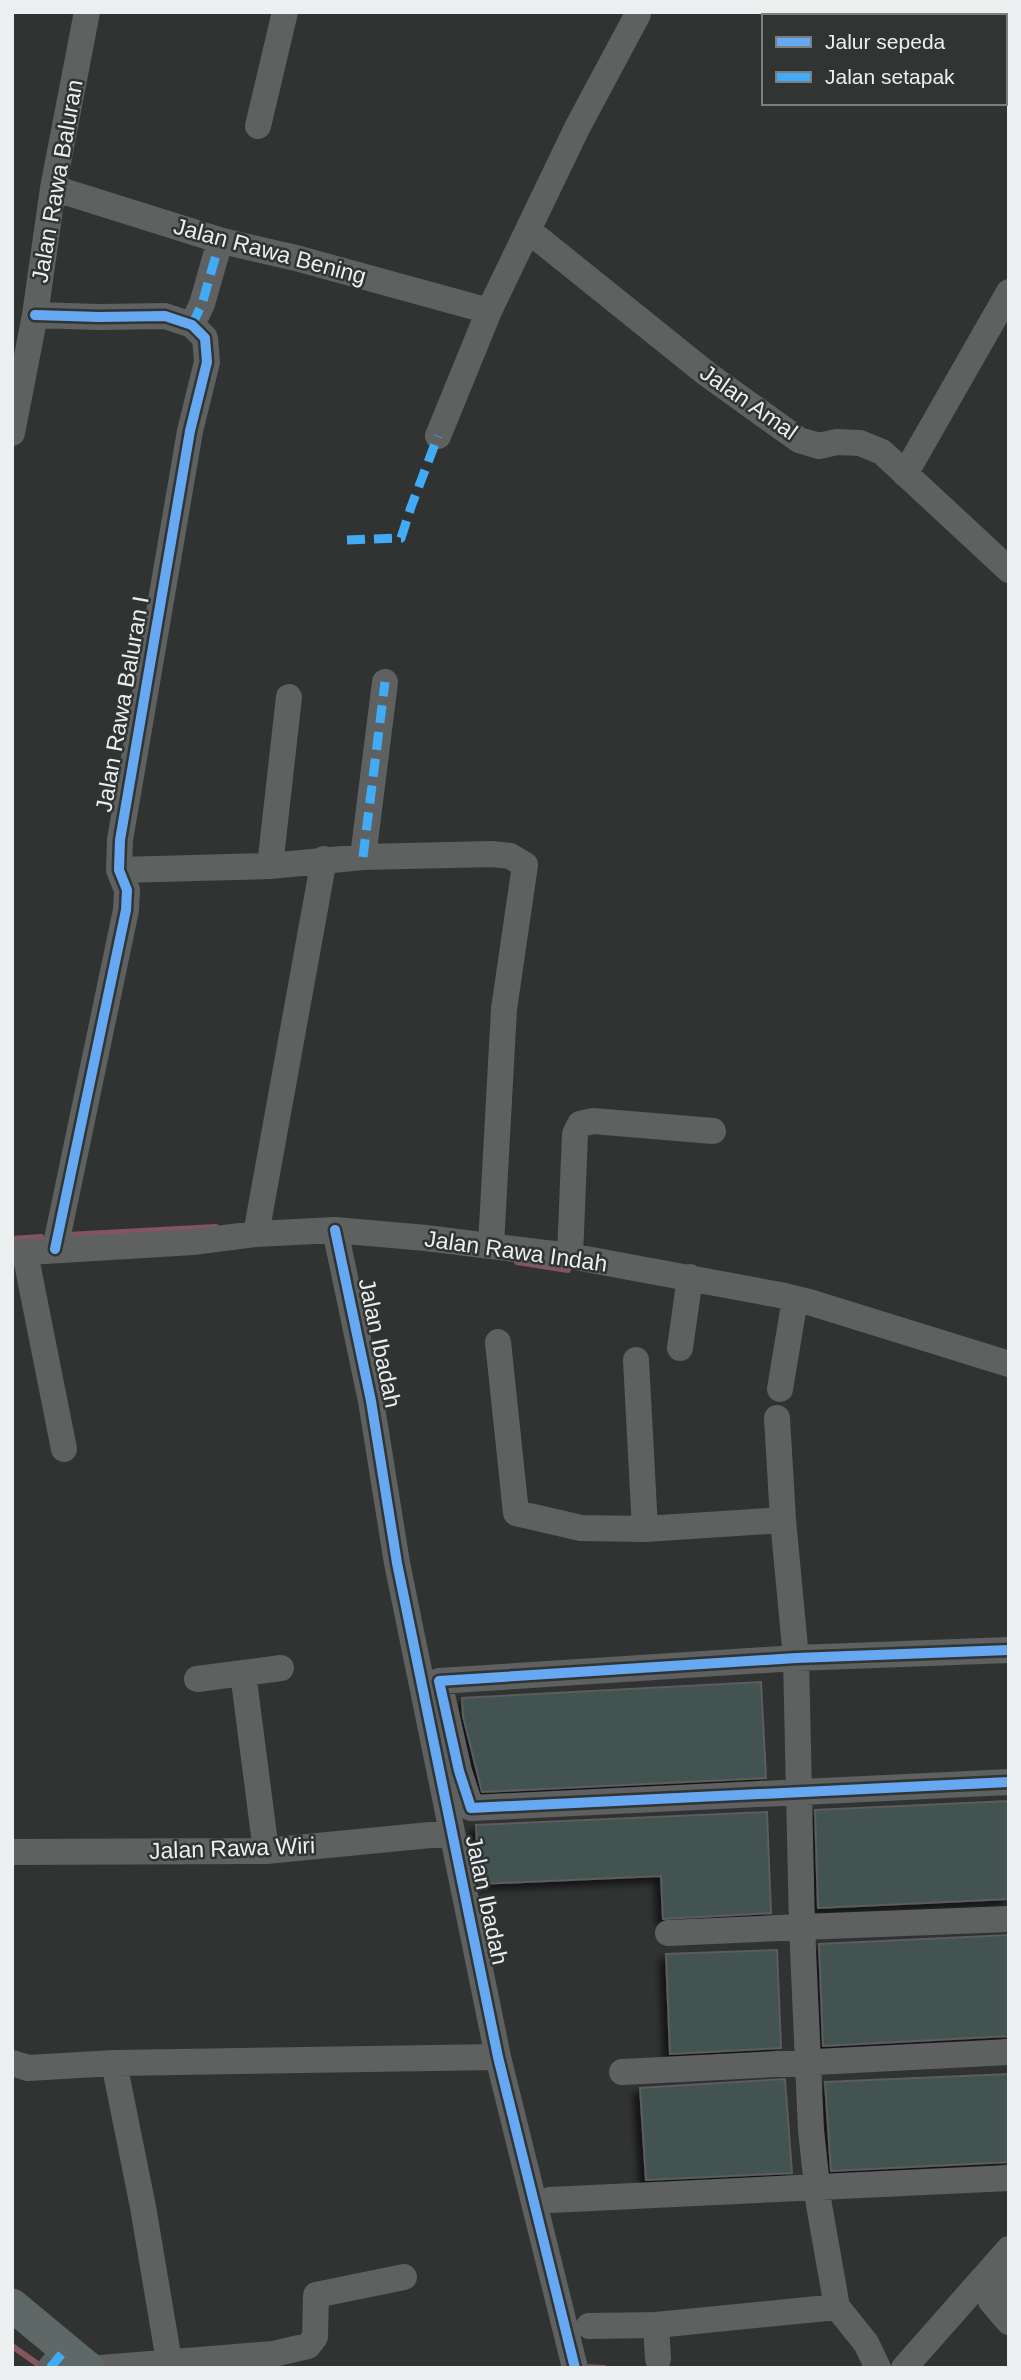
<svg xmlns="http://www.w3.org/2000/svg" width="1021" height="2380" viewBox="0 0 1021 2380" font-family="Arial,sans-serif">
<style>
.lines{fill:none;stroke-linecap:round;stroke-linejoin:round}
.stream{stroke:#84555e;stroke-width:6}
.building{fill:#435251;stroke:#5b5d5c;stroke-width:2;filter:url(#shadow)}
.minor{stroke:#5f6060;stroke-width:26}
.major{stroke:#5e6867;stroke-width:33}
.quiet{stroke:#42abf6;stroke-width:9;stroke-dasharray:18 9;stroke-linecap:butt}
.cycleway-casing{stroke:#303433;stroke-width:15}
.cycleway{stroke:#66a8f1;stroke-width:10}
.labels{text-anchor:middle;stroke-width:5;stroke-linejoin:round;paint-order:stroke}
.street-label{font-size:23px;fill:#ecefef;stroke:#303433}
</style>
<defs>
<filter id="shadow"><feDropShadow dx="-6" dy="6" stdDeviation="3.5" flood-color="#0009"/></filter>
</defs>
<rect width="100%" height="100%" fill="#313332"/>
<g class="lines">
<path class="stream" d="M 68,1235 L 216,1227
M 12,1239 L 41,1237
M 517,1262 L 568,1270
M 12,2346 L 42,2367
M 584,2364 L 584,2367 L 604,2368"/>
</g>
<path class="building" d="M 761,1682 L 766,1778 L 482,1792 L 463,1716 L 462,1698 Z
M 1009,1801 L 1009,1899 L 818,1908 L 815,1810 Z
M 767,1812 L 771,1913 L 663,1919 L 661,1876 L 479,1884 L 476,1825 Z
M 1009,1935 L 1009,2036 L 823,2046 L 819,1944 Z
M 777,1950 L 781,2048 L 670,2054 L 666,1954 Z
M 1009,2074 L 1009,2162 L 831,2171 L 825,2082 Z
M 785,2079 L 792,2173 L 646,2180 L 640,2088 Z"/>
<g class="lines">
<path class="minor" d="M 901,16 L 902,12
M 258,126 L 285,12
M 53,188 L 222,241 L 296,258 L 489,311
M 529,231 L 707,374 L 799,440 L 819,446 L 837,442 L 860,443 L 882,452 L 1009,570
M 35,315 L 99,317 L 165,316 L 192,325 L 205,338 L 207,362 L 190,431 L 120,840 L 119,870 L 127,890 L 126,910 L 55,1249
M 192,325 L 202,304 L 216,255
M 12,433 L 35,315 L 53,188 L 87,12
M 438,436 L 489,311 L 577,128 L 638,14
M 905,474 L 1009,292
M 363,857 L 385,682
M 270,866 L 289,697
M 119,870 L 270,866 L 363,857 L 492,854 L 510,856 L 525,865 L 504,1009 L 491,1245
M 335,1230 L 371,1401 L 397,1563 L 498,2057 L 575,2368
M 256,1234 L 324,859
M 12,1253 L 193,1242 L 256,1234 L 335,1230 L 426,1238 L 570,1256 L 780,1295 L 809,1302 L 1009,1364
M 25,1253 L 64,1449
M 570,1256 L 575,1134 L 580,1124 L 593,1121 L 713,1131
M 498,1342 L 516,1513 L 581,1528 L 645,1529 L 783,1520
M 680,1348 L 690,1277
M 636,1360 L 645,1529
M 780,1389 L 795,1299
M 777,1418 L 783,1520 L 796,1658 L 802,1927 L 1009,1919
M 1009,1650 L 796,1658 L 439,1681 L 459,1771 L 471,1808 L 1009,1782
M 243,1673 L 266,1851
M 197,1679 L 281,1668
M 12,1852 L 266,1851 L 451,1833
M 668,1933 L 802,1927 L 811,2130 L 819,2205 L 837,2307 L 866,2343 L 878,2368
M 12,2063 L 28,2068 L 114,2063 L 498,2057
M 114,2063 L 143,2207 L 169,2361
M 622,2072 L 1009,2052
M 550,2200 L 1009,2178
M 1009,2280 L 991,2301 L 1009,2322
M 656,2325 L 658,2359
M 589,2326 L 656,2325 L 837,2307
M 50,2368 L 65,2350
M 101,2368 L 273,2354 L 308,2346 L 315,2337 L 316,2295 L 404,2277
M 904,2368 L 1009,2249"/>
<path class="major" d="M 12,2305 L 88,2368"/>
<path class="quiet" d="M 192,325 L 202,304 L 216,255
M 347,540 L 401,538 L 411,507 L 438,436
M 363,857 L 385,682
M 50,2368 L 65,2350"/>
<defs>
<path id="cycleway" d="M 35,315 L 99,317 L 165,316 L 192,325 L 205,338 L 207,362 L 190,431 L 120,840 L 119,870 L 127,890 L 126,910 L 55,1249
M 335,1230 L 371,1401 L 397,1563 L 498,2057 L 575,2368
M 1009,1650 L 796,1658 L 439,1681 L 459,1771 L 471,1808 L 1009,1782"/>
</defs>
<use href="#cycleway" class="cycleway-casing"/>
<use href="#cycleway" class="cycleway"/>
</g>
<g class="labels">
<g class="street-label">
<text transform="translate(57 181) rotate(-80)" y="8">Jalan Rawa Baluran</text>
<text transform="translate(270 251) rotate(15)" y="8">Jalan Rawa Bening</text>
<text transform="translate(749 402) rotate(35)" y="8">Jalan Amal</text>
<text transform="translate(122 704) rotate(-80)" y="8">Jalan Rawa Baluran I</text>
<text transform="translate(516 1251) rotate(8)" y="8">Jalan Rawa Indah</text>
<text transform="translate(380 1343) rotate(78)" y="8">Jalan Ibadah</text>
<text transform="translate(232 1848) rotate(-2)" y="8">Jalan Rawa Wiri</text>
<text transform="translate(487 1900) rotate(78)" y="8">Jalan Ibadah</text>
</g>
</g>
<rect width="1021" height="2380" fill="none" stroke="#ecefef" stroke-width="28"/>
<rect x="762" y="14" width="245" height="91" fill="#303433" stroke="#7b7f7e" stroke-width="2"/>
<rect x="776" y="37" width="35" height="10" fill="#66a8f1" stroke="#7b7f7e" stroke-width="2"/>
<text x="825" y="49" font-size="21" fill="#ecefef">Jalur sepeda</text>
<rect x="776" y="72" width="35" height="10" fill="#42abf6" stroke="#7b7f7e" stroke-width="2"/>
<text x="825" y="84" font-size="21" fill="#ecefef">Jalan setapak</text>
</svg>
